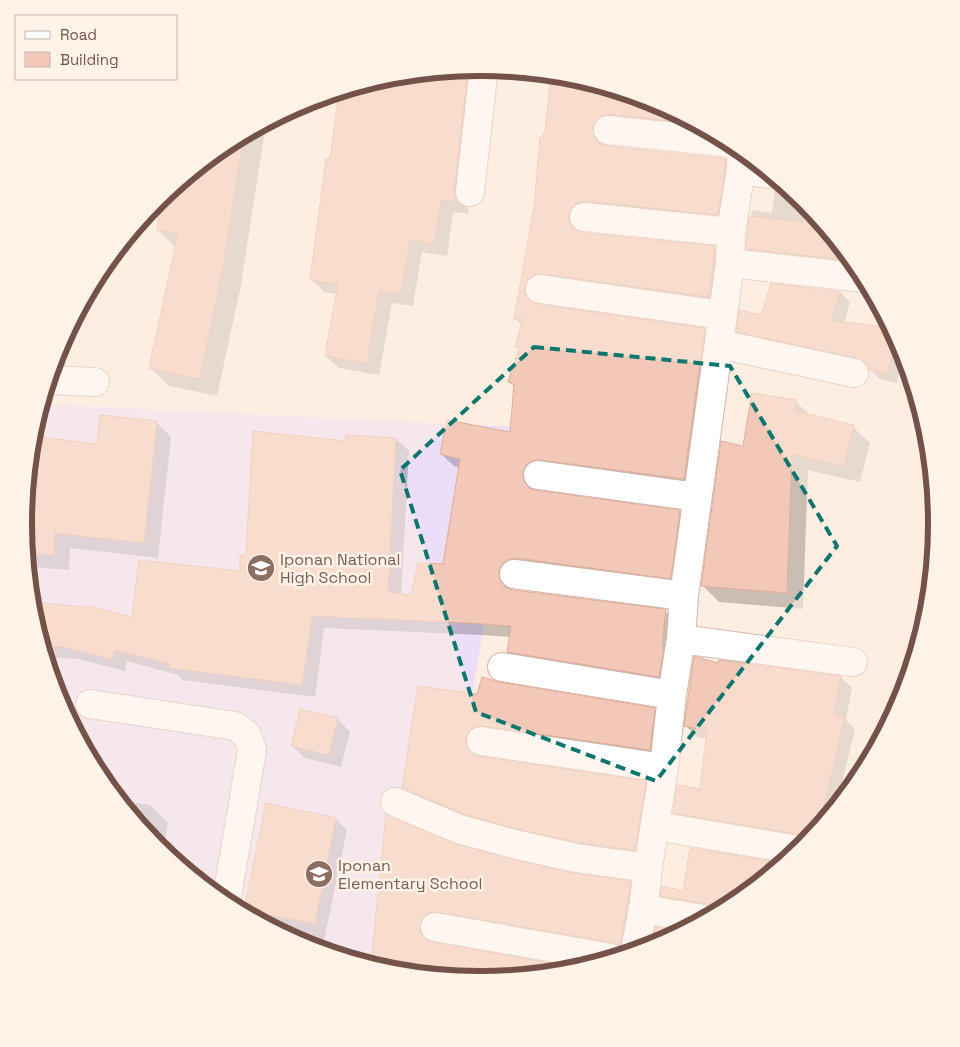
<svg xmlns="http://www.w3.org/2000/svg" width="960" height="1047" viewBox="0 0 960 1047" font-family="'Space Grotesk',sans-serif">
<style>
.education{fill:#ecdef9}
.shadow{fill:#0003}
.building{fill:#f2c8b8;stroke:#e5ac99}
.lines{fill:none;stroke-linecap:round;stroke-linejoin:round}
.minor-casing{stroke:#d0b6ab;stroke-width:30}
.minor{stroke:#fff;stroke-width:28}
.marked{fill:none;stroke:#0f766e;stroke-width:4;stroke-dasharray:10 6;stroke-linejoin:round}
.labels{text-anchor:middle;stroke-width:5;stroke-linejoin:round;paint-order:stroke}
.education-label{font-size:16px;fill:#785e54;stroke:#fff3e8;text-anchor:start}
.rim{fill:none;stroke:#745248;stroke-width:6}
</style>
<rect width="100%" height="100%" fill="#fdeee1"/>
<path class="education" d="M 42,404 L 516,427 L 455,802 L 435,975 L 391,971 L 305,945 L 226,903 L 157,846 L 100,777 L 58,698 L 32,612 L 24,523 L 33,434 Z"/>
<path class="shadow" d="M 480,67 L 467,204 L 469,214 L 453,212 L 447,256 L 422,252 L 413,306 L 392,303 L 379,375 L 339,368 L 326,356 L 337,294 L 324,292 L 311,279 L 331,161 L 340,92 L 391,76 Z
M 543,73 L 569,76 L 655,102 L 713,133 L 605,141 L 606,147 L 725,160 L 738,173 L 730,227 L 581,228 L 582,234 L 714,247 L 727,260 L 722,309 L 537,300 L 537,306 L 705,330 L 717,342 L 697,491 L 535,486 L 536,492 L 679,512 L 692,524 L 683,591 L 511,585 L 512,591 L 665,611 L 678,623 L 671,689 L 521,664 L 508,651 L 510,637 L 482,635 L 324,628 L 315,697 L 183,680 L 178,675 L 127,661 L 125,671 L 78,659 L 46,657 L 32,612 L 133,618 L 241,573 L 247,557 L 347,442 L 396,439 L 409,451 L 401,595 L 412,597 L 444,565 L 460,468 L 454,466 L 441,454 L 512,434 L 515,387 L 509,382 L 520,350 L 516,346 L 523,326 L 515,318 L 535,207 L 552,83 Z
M 266,123 L 241,285 L 217,396 L 169,386 L 150,368 L 176,248 L 158,230 L 163,196 L 227,144 Z
M 782,184 L 803,201 L 858,268 L 757,258 L 747,249 L 752,210 L 772,213 L 775,189 Z
M 772,285 L 840,292 L 850,302 L 844,324 L 891,328 L 902,349 L 906,362 L 905,366 L 901,366 L 897,383 L 880,379 L 868,367 L 747,341 L 738,331 L 762,317 Z
M 796,402 L 811,416 L 853,427 L 870,443 L 860,482 L 808,470 L 803,609 L 719,602 L 702,585 L 744,447 Z
M 156,422 L 171,437 L 158,558 L 70,548 L 69,570 L 28,567 L 24,523 L 32,437 L 98,445 Z
M 719,665 L 841,677 L 852,688 L 846,720 L 855,729 L 837,804 L 804,844 L 685,824 L 674,813 L 701,790 L 708,739 L 697,737 L 686,726 Z
M 499,684 L 654,709 L 663,718 L 658,758 L 473,748 L 474,756 L 645,782 L 654,791 L 643,858 L 588,850 L 474,822 L 412,796 L 404,788 L 478,696 Z
M 338,719 L 350,732 L 341,767 L 305,758 L 292,746 Z
M 119,800 L 150,805 L 168,823 L 163,851 L 157,846 Z
M 267,805 L 336,819 L 347,830 L 322,950 L 305,945 L 253,917 L 245,909 Z
M 454,845 L 572,874 L 630,883 L 641,894 L 632,952 L 430,936 L 431,943 L 576,969 L 569,971 L 480,980 L 391,971 L 345,957 L 372,961 Z
M 691,849 L 781,864 L 733,903 L 714,913 L 673,907 L 662,896 L 684,893 Z"/>
<path class="building" d="M 468,68 L 454,190 L 456,198 L 459,202 L 441,200 L 434,244 L 410,240 L 401,294 L 379,291 L 367,363 L 325,356 L 338,284 L 310,280 L 326,159 L 330,159 L 339,92 L 391,76 Z
M 551,74 L 569,76 L 581,80 L 579,87 L 615,90 L 655,102 L 695,124 L 610,114 L 602,116 L 596,120 L 593,128 L 594,136 L 599,143 L 606,146 L 726,159 L 718,215 L 586,201 L 577,203 L 572,208 L 569,215 L 570,224 L 575,230 L 582,233 L 715,246 L 709,297 L 542,274 L 535,274 L 528,279 L 525,287 L 525,294 L 530,301 L 538,304 L 705,328 L 684,479 L 540,460 L 532,461 L 526,465 L 523,472 L 524,481 L 529,488 L 536,490 L 680,510 L 671,579 L 516,558 L 508,560 L 502,564 L 499,572 L 500,580 L 505,587 L 512,590 L 666,609 L 662,646 L 664,646 L 659,677 L 507,652 L 511,626 L 468,623 L 312,616 L 302,685 L 169,668 L 170,664 L 115,650 L 112,659 L 64,647 L 42,645 L 32,612 L 31,602 L 85,607 L 85,605 L 132,617 L 139,560 L 240,571 L 240,555 L 246,555 L 253,431 L 346,441 L 346,435 L 396,438 L 388,592 L 411,595 L 418,563 L 443,564 L 460,459 L 440,454 L 447,420 L 510,432 L 514,384 L 508,382 L 519,348 L 515,347 L 523,319 L 514,319 L 534,207 L 540,137 L 543,138 L 544,132 L 545,132 Z
M 244,135 L 223,267 L 200,379 L 149,368 L 178,234 L 157,230 L 162,197 L 227,144 Z
M 804,203 L 838,244 L 836,259 L 746,249 L 749,216 L 802,222 Z
M 771,283 L 840,292 L 832,321 L 890,327 L 897,341 L 896,357 L 892,356 L 887,374 L 869,370 L 865,362 L 857,358 L 736,332 L 739,310 L 761,315 Z
M 752,393 L 797,400 L 795,411 L 854,425 L 844,467 L 792,454 L 787,593 L 701,586 L 721,441 L 743,446 Z
M 100,415 L 157,421 L 144,543 L 55,533 L 54,555 L 27,553 L 24,523 L 32,436 L 97,444 Z
M 694,656 L 718,663 L 719,660 L 841,676 L 834,714 L 845,717 L 819,827 L 809,839 L 801,835 L 673,813 L 677,785 L 700,789 L 707,731 L 684,726 Z
M 482,677 L 499,682 L 655,708 L 650,750 L 483,726 L 476,726 L 469,731 L 466,739 L 466,746 L 471,753 L 479,756 L 646,781 L 635,850 L 579,843 L 518,829 L 464,814 L 402,788 L 418,686 L 477,694 Z
M 300,709 L 338,718 L 329,755 L 291,746 Z
M 266,803 L 336,818 L 315,924 L 244,910 Z
M 386,814 L 455,844 L 511,859 L 573,873 L 631,881 L 620,946 L 614,943 L 437,912 L 430,912 L 423,917 L 420,925 L 420,932 L 425,939 L 432,942 L 578,968 L 569,971 L 480,980 L 391,971 L 371,965 Z
M 690,848 L 782,863 L 733,903 L 717,912 L 713,907 L 706,904 L 660,896 L 662,886 L 683,891 Z
M 655,927 L 681,931 L 652,946 Z"/>
<g class="lines">
<defs>
<path id="minor" d="M 608,130 L 730,143
M 741,170 L 769,174
M 470,192 L 484,68
M 584,217 L 731,232
M 730,263 L 864,278
M 540,289 L 722,315
M 719,344 L 854,373
M 49,380 L 95,382
M 538,475 L 697,497
M 514,574 L 684,596
M 681,639 L 853,662
M 502,667 L 672,695
M 90,704 L 235,726 L 247,735 L 252,750 L 226,903
M 481,741 L 664,768
M 395,802 L 459,829 L 514,844 L 576,858 L 648,868
M 656,826 L 798,850
M 643,909 L 703,919
M 435,927 L 611,958
M 635,951 L 643,909 L 648,868 L 664,768 L 672,695 L 681,639 L 684,596 L 730,263 L 731,232 L 741,170 L 742,151"/>
</defs>
<use href="#minor" class="minor-casing"/>
<use href="#minor" class="minor"/>
</g>
<path d="M0 0H960V1047H0ZM 534,347 L 730,366 L 837,546 L 656,781 L 476,712 L 400,470 Z" fill="#fdeee1" fill-opacity=".55" fill-rule="evenodd"/>
<path class="marked" d="M 534,347 L 730,366 L 837,546 L 656,781 L 476,712 L 400,470 Z"/>
<defs>
<symbol id="school-disc" viewBox="-11 -11 22 22"><circle r="9.5" fill="#8d6e63" stroke="#fff3e8"/><path d="M0-5L7-2L0 1L-7-2ZM-4 1L0 2.5L4 1V4Q0 6-4 4Z" fill="#fff"/></symbol>
</defs>
<g fill-rule="evenodd">
<use href="#school-disc" x="245" y="552" width="32" height="32"/>
<use href="#school-disc" x="303" y="858" width="32" height="32"/>
</g>
<g class="labels">
<g class="education-label">
<text x="280" y="565">Iponan National<tspan x="280" dy="18">High School</tspan></text>
<text x="338" y="871">Iponan<tspan x="338" dy="18">Elementary School</tspan></text>
</g>
</g>
<path d="M0 0H960V1047H0ZM479 76H481A447 447 0 0 1 928 523V524A447 447 0 0 1 481 971H479A447 447 0 0 1 32 524V523A447 447 0 0 1 479 76Z" fill="#fff3e8" fill-rule="evenodd"/>
<path class="rim" d="M479 76H481A447 447 0 0 1 928 523V524A447 447 0 0 1 481 971H479A447 447 0 0 1 32 524V523A447 447 0 0 1 479 76Z"/>
<rect x="15" y="15" width="162" height="65" fill="#fff3e8" stroke="#c7b3a8"/>
<rect x="25" y="31" width="25" height="8" fill="#ffffff" stroke="#c7b3a8"/>
<text x="60" y="40" font-size="15" fill="#745248">Road</text>
<rect x="25" y="52" width="25" height="15" fill="#f2c8b8" stroke="#c7b3a8"/>
<text x="60" y="65" font-size="15" fill="#745248">Building</text>
</svg>
